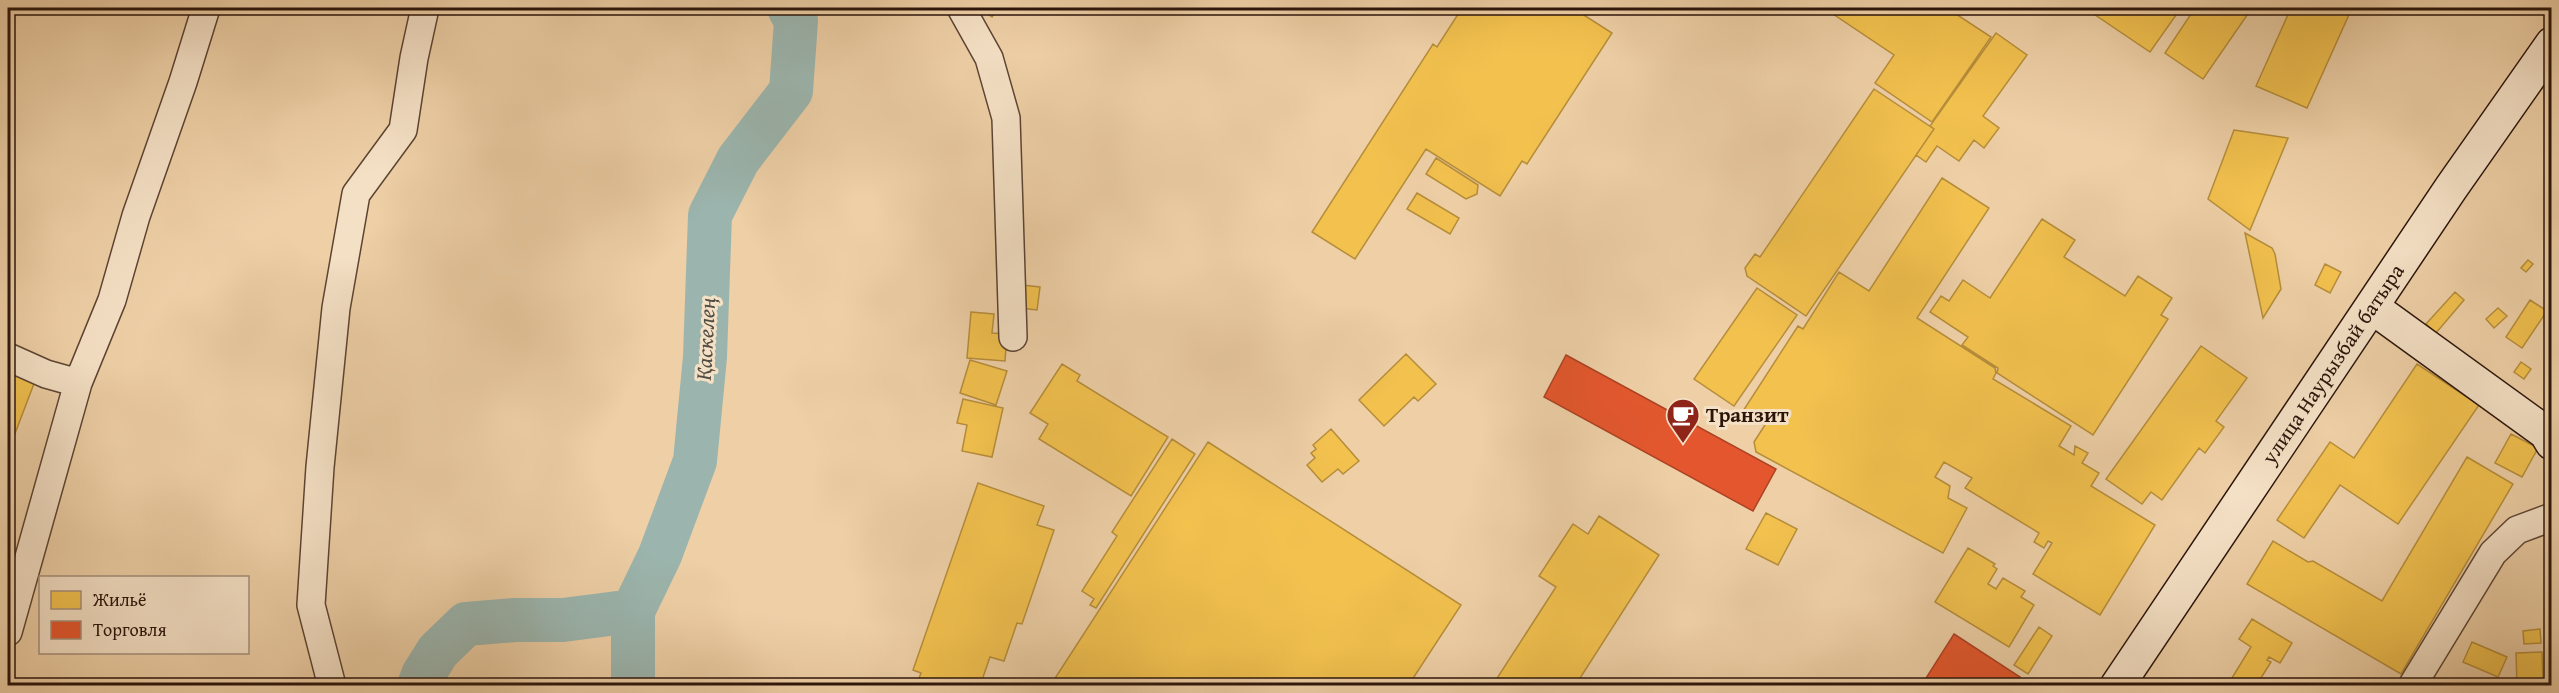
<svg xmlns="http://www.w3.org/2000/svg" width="2559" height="693" viewBox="0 0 2559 693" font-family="'Gentium Book Plus',serif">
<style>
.homes{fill:#f2c14e;stroke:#b68d3a;stroke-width:1.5}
.shops{fill:#e4572e;stroke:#ac4324;stroke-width:1.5}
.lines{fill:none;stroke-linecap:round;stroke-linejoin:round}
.river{stroke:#9bb5ae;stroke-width:44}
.street-casing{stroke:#5c4432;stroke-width:30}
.secondary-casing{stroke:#2b150b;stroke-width:36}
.street{stroke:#f4e0c5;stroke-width:27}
.secondary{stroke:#f4e0c5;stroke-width:33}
.labels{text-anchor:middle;stroke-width:6;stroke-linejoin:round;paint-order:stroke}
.street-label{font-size:21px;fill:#2b150b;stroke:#f4e0c5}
.poi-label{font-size:21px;font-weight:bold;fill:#2b150b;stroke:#f4e0c5;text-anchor:start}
.water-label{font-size:22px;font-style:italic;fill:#524d44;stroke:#f4e0c5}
</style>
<rect width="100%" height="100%" fill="#eecfa6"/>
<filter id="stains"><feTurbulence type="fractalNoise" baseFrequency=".00333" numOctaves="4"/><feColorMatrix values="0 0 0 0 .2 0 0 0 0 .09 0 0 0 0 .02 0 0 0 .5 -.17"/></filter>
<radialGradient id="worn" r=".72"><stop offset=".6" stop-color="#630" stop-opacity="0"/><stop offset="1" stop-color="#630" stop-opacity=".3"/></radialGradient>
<path class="homes" d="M 979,8 L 998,8 L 992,17 Z
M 1462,8 L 1573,8 L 1612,33 L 1527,164 L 1522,161 L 1500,196 L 1426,149 L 1355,259 L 1312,232 L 1433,44 L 1437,47 Z
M 1824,8 L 1947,8 L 1991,37 L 1932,122 L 1875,83 L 1894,55 Z
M 2085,8 L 2181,8 L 2150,52 Z
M 2195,8 L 2252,8 L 2203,79 L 2165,53 Z
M 2291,8 L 2352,8 L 2307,108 L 2256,86 Z
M 1996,33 L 2027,55 L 1983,116 L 1999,128 L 1984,148 L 1974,140 L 1959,161 L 1937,146 L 1926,162 L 1916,155 L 1934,129 L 1930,126 Z
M 1874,89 L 1934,129 L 1806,316 L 1747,276 L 1745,268 L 1755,254 L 1760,257 Z
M 2234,130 L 2288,138 L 2250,230 L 2208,199 Z
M 1436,158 L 1478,185 L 1477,194 L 1466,199 L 1426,174 Z
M 1942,178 L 1989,208 L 1917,318 L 1995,368 L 1996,373 L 1993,379 L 2071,426 L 2059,446 L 2074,455 L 2075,446 L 2088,453 L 2082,463 L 2099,473 L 2091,486 L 2155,525 L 2100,615 L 2033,574 L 2052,543 L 2048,541 L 2044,548 L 2034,542 L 2039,533 L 1965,488 L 1972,478 L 1944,462 L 1935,477 L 1950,486 L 1948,498 L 1967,508 L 1943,553 L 1756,452 L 1754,442 L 1765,425 L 1743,411 L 1798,326 L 1803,329 L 1839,272 L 1869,291 Z
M 1417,193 L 1459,218 L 1450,234 L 1407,209 Z
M 2042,219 L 2075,240 L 2064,257 L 2125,296 L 2138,276 L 2172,298 L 2161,315 L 2168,319 L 2093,435 L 1997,373 L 1998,368 L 1962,345 L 1968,337 L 1930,312 L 1941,296 L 1949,301 L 1963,280 L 1990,298 Z
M 2245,233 L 2272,248 L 2275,254 L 2281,289 L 2263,318 Z
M 2528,260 L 2533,264 L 2526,272 L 2521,268 Z
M 2325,264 L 2341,272 L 2330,293 L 2315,285 Z
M 1022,285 L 1040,287 L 1037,310 L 1020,308 Z
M 1757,288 L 1797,315 L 1734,406 L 1694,379 Z
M 2455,292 L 2464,300 L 2436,333 L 2426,324 Z
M 2530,300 L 2547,311 L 2522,348 L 2506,337 Z
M 2498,308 L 2507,316 L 2494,328 L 2486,319 Z
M 971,312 L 994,314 L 992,333 L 1007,334 L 1005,361 L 967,358 Z
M 2201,346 L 2247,378 L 2216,421 L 2224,427 L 2205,453 L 2199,448 L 2162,500 L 2151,492 L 2142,504 L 2106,479 Z
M 1406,354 L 1436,384 L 1418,401 L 1414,397 L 1384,426 L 1359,400 Z
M 970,360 L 1007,371 L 996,405 L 960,393 Z
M 2521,362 L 2531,369 L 2524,379 L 2514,372 Z
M 1062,364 L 1080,375 L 1077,381 L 1168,437 L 1131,496 L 1039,439 L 1048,424 L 1030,413 Z
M 2417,364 L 2479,405 L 2398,524 L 2340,485 L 2304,538 L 2277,520 L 2330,442 L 2354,458 Z
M 8,371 L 35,381 L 11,444 L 8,443 Z
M 963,399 L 1003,408 L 992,457 L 962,451 L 967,425 L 957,423 Z
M 1331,429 L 1359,461 L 1343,474 L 1338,469 L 1322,482 L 1307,465 L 1315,458 L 1311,453 L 1316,449 L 1313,445 Z
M 2511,434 L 2538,448 L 2522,477 L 2495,463 Z
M 1172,439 L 1195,454 L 1096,608 L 1090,605 L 1094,599 L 1082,591 L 1117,536 L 1112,532 Z
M 1208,442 L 1461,605 L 1408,686 L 1050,686 Z
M 2467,457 L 2513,484 L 2401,674 L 2247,584 L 2273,541 L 2308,562 L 2313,561 L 2382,601 Z
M 978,483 L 1044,506 L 1037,525 L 1054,530 L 1022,624 L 1017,623 L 1004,661 L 990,657 L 980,686 L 916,686 L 921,673 L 913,670 Z
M 1766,513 L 1797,529 L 1778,565 L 1746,549 Z
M 1599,516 L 1659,555 L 1575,686 L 1492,686 L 1556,587 L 1539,576 L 1573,524 L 1588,534 Z
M 1968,548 L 1995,564 L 1993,566 L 1997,569 L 1988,584 L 1996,589 L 2003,578 L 2025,591 L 2021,597 L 2034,605 L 2009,647 L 1935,602 Z
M 2252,619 L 2292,643 L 2280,663 L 2269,657 L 2267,660 L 2271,662 L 2256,686 L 2227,686 L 2251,647 L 2239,639 Z
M 2039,627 L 2052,636 L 2028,674 L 2014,665 Z
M 2540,629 L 2541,643 L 2524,644 L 2523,631 Z
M 2472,642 L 2507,657 L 2498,677 L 2463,662 Z
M 2542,652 L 2543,686 L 2517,686 L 2516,653 Z"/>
<path class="shops" d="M 1566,355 L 1776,469 L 1753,511 L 1544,397 Z
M 1954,634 L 2020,677 L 2014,686 L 1921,686 Z"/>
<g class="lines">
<path class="river" d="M 419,686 L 423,675 L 438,651 L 466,624 L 515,620 L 563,620 L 633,611
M 633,686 L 633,611 L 660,555 L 695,461 L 705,357 L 710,215 L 738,160 L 791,91 L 796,21 L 789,8"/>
<defs>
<path id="street" d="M 961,8 L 989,58 L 1006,118 L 1013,337
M 8,357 L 46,374 L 78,383
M 8,632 L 78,383 L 112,300 L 136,216 L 183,82 L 206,8
M 332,686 L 311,605 L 320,467 L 336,308 L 356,194 L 403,130 L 414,58 L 425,8
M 2412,686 L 2493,553 L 2517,530 L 2552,517"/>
<path id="secondary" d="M 2372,307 L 2546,433 L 2552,443
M 2117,686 L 2451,188 L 2552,44"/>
</defs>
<use href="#street" class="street-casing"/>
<use href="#secondary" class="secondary-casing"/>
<use href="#street" class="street"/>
<use href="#secondary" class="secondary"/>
</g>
<defs>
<symbol id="cafe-pin" viewBox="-11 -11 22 30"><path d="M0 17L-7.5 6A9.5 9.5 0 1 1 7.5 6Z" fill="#8f2418" stroke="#f4e0c5"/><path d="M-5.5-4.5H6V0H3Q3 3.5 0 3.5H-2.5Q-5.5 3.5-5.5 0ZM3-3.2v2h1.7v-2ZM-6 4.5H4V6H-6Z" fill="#fff"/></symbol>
</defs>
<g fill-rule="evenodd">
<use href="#cafe-pin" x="1664" y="396" width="38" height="52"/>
</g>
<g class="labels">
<g class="street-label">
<text transform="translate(2333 364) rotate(-56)" y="7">улица Наурызбай батыра</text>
</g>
<g class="poi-label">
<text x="1706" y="422">Транзит</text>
</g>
<g class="water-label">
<text transform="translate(705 339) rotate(-87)" y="8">Қаскелең</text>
</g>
</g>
<rect width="2559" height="693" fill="none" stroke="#eecfa6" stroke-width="30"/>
<rect x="9" y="9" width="2541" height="675" fill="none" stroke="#2b150b" stroke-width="3"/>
<rect x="15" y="15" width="2529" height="663" fill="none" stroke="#2b150b" stroke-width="1.5"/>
<rect x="39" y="576" width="210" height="78" fill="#f4e0c5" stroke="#a48f7b" stroke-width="1.5"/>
<rect x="51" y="591" width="30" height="18" fill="#f2c14e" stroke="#a48f7b" stroke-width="1.5"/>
<text x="93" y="606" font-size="18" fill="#2b150b">Жильё</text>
<rect x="51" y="621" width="30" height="18" fill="#e4572e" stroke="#a48f7b" stroke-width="1.5"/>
<text x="93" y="636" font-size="18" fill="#2b150b">Торговля</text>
<rect width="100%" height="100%" filter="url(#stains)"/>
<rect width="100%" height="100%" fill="url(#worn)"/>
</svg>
